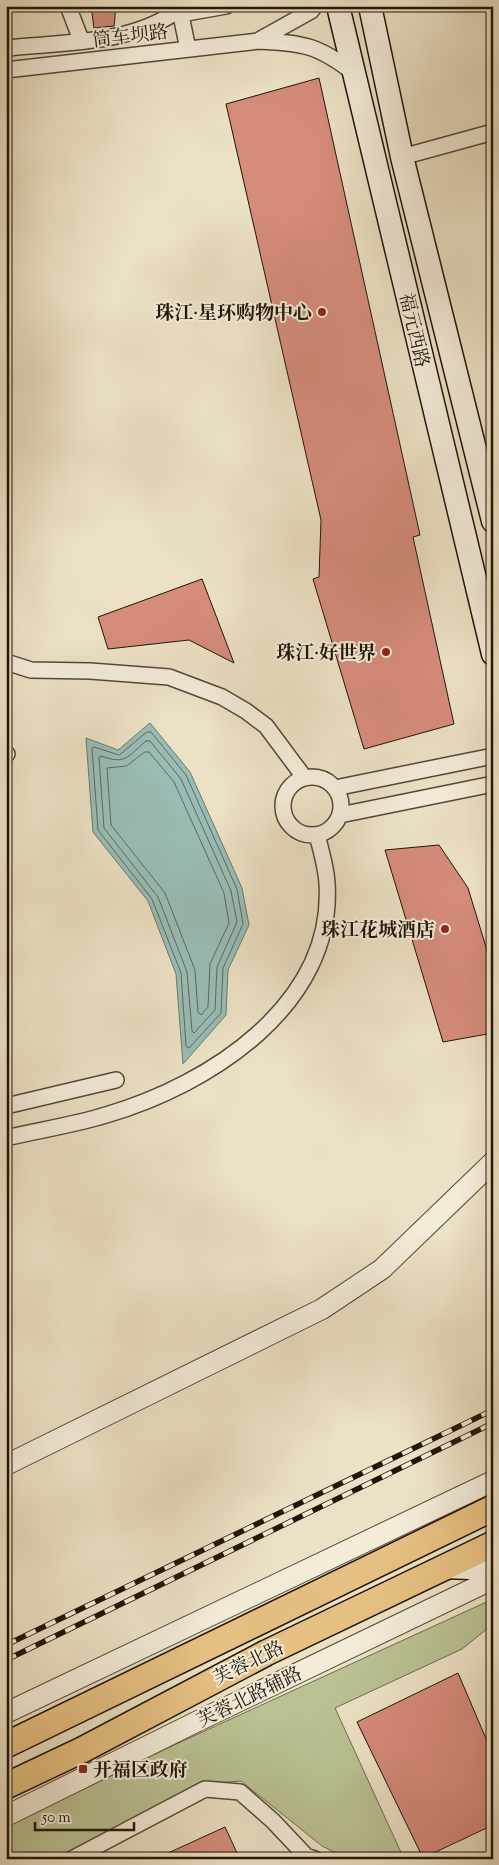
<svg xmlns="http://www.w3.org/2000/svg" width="499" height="1865" viewBox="0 0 499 1865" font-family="'Sorts Mill Goudy','Noto Serif SC',serif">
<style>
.green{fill:#bac293;stroke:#6d6c4d}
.water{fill:#99bdb5;stroke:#697a6f}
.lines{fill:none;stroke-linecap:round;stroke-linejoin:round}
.shore{stroke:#5c695e;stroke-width:1}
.building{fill:#d58c7b;stroke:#201507}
.minor-casing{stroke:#534836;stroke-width:18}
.tertiary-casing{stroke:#534836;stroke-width:22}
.secondary-casing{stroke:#201507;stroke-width:25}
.primary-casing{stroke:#201507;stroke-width:28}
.minor{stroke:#f3ecd9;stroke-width:15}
.tertiary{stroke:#f3ecd9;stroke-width:20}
.secondary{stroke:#f3ecd9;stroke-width:22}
.primary{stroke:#e6c082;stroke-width:25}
.rail-casing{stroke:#201507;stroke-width:5.5}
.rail{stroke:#f3ecd9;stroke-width:4;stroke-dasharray:11;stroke-linecap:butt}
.poi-dot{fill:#8f2418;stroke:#f3ecd9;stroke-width:2}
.labels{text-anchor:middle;stroke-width:4;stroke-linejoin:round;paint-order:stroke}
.street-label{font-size:19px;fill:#201507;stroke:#f3ecd9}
.poi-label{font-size:19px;font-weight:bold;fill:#201507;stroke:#f3ecd9;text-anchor:end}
</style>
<rect width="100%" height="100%" fill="#ece1c5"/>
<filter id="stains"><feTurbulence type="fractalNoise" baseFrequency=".004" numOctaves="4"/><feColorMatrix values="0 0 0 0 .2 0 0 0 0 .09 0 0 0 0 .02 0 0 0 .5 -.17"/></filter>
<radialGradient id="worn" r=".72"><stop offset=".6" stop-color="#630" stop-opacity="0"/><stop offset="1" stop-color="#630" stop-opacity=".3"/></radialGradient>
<path class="green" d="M 493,1599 L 493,1624 L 462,1649 L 335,1708 L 404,1859 L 348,1859 L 322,1846 L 241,1781 L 202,1784 L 55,1859 L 6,1859 L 6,1822 Z"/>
<path class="water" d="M 150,723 L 190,772 L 242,888 L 249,925 L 228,970 L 226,1015 L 183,1064 L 176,974 L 148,901 L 93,832 L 86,738 L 118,750 Z"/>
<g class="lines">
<path class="shore" d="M 147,732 L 151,732 L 186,775 L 237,889 L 243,924 L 223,968 L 221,1013 L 189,1048 L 186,1046 L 181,973 L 152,899 L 98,830 L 92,748 L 94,747 L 119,755 Z
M 146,741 L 150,741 L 181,779 L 231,891 L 237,922 L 217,967 L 215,1010 L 194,1033 L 192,1031 L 187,972 L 158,897 L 104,828 L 99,757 L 101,756 C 126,765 127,757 146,741 Z
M 145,752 L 149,752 L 174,782 L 224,893 L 229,923 L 210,964 L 208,1007 L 201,1015 L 198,1012 L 195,970 L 165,893 L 111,825 L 107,768 L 126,766 Z"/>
</g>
<path class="building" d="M 91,6 L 116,6 L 114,26 L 94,28 Z
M 319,78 L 420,535 L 413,537 L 454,724 L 364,749 L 313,579 L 319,577 L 321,520 L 226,104 Z
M 202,579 L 234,663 L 189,640 L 108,649 L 98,617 Z
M 439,845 L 468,888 L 493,970 L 493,1033 L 443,1042 L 385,850 Z
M 458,1673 L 493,1755 L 493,1825 L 423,1858 L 357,1722 Z
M 225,1827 L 238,1855 L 231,1859 L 155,1859 Z"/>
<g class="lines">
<defs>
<path id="minor" d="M 68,6 L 81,40
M 179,6 L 188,49
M 181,14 L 226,6
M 259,40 L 311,11 L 315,6
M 6,48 C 64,42 131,45 180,9
M 6,70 L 259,41 C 303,43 318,45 354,73
M 402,157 L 493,132
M 6,662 L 31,670 L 90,671 L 169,677 L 222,697 L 246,711 L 266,726 L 304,777
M 6,754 L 7,754
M283 806a29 29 0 1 1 58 0a29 29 0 1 1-58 0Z
M 335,788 L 493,756
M 340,815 L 493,784
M 6,1106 L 116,1080
M 6,1138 C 39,1130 74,1125 106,1115 C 209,1085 335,1005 327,883 C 326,867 321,850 317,835
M 72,1859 L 205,1789 L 240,1792 L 273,1821 L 306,1856 L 315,1859"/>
<path id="tertiary" d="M 6,1465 L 322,1309 L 382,1269 L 493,1162
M 6,1713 L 493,1481
M 6,1816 L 196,1722 L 493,1579"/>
<path id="secondary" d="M 338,6 L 493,654
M 370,6 L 402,157 L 493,521
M 445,1567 L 493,1569"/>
<path id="primary" d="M 6,1745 L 493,1508
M 6,1786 L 82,1750 L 266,1653 L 493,1544"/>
</defs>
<use href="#minor" class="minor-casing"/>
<use href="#tertiary" class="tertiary-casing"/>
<use href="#secondary" class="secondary-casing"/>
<use href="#primary" class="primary-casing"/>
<use href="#minor" class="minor"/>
<use href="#tertiary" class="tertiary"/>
<use href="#secondary" class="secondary"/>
<use href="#primary" class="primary"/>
<defs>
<path id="rail" d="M 6,1645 L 493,1410
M 6,1660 L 493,1423"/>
</defs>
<use href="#rail" class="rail-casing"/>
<use href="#rail" class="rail"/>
</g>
<g class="poi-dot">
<circle cx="322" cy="312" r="5"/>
<circle cx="386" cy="652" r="5"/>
<circle cx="445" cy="929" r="5"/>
<rect x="78" y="1764" width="10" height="10" rx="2.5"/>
</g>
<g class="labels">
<g class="street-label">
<text transform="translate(130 35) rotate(-7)" y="7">筒车坝路</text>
<text transform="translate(415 330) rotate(77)" y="7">福元西路</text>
<text transform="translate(248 1662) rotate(-26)" y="7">芙蓉北路</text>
<text transform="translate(249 1696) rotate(-26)" y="7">芙蓉北路辅路</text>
</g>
<g class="poi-label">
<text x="312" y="319">珠江·星环购物中心</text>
<text x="376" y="659">珠江·好世界</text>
<text x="435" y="936">珠江花城酒店</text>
<text x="93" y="1776" text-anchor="start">开福区政府</text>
</g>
</g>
<rect width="499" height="1865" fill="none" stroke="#ece1c5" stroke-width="25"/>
<rect x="8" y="8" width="484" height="1850" fill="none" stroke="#201507" stroke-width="2.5"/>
<rect x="12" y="12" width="474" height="1840" fill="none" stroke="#201507"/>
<path d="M35 1822v8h99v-8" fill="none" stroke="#201507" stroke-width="2.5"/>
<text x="42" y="1822" font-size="15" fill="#201507" stroke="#f3ecd9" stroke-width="4" paint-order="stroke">50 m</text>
<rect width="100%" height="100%" filter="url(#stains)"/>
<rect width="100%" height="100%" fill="url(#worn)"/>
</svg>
